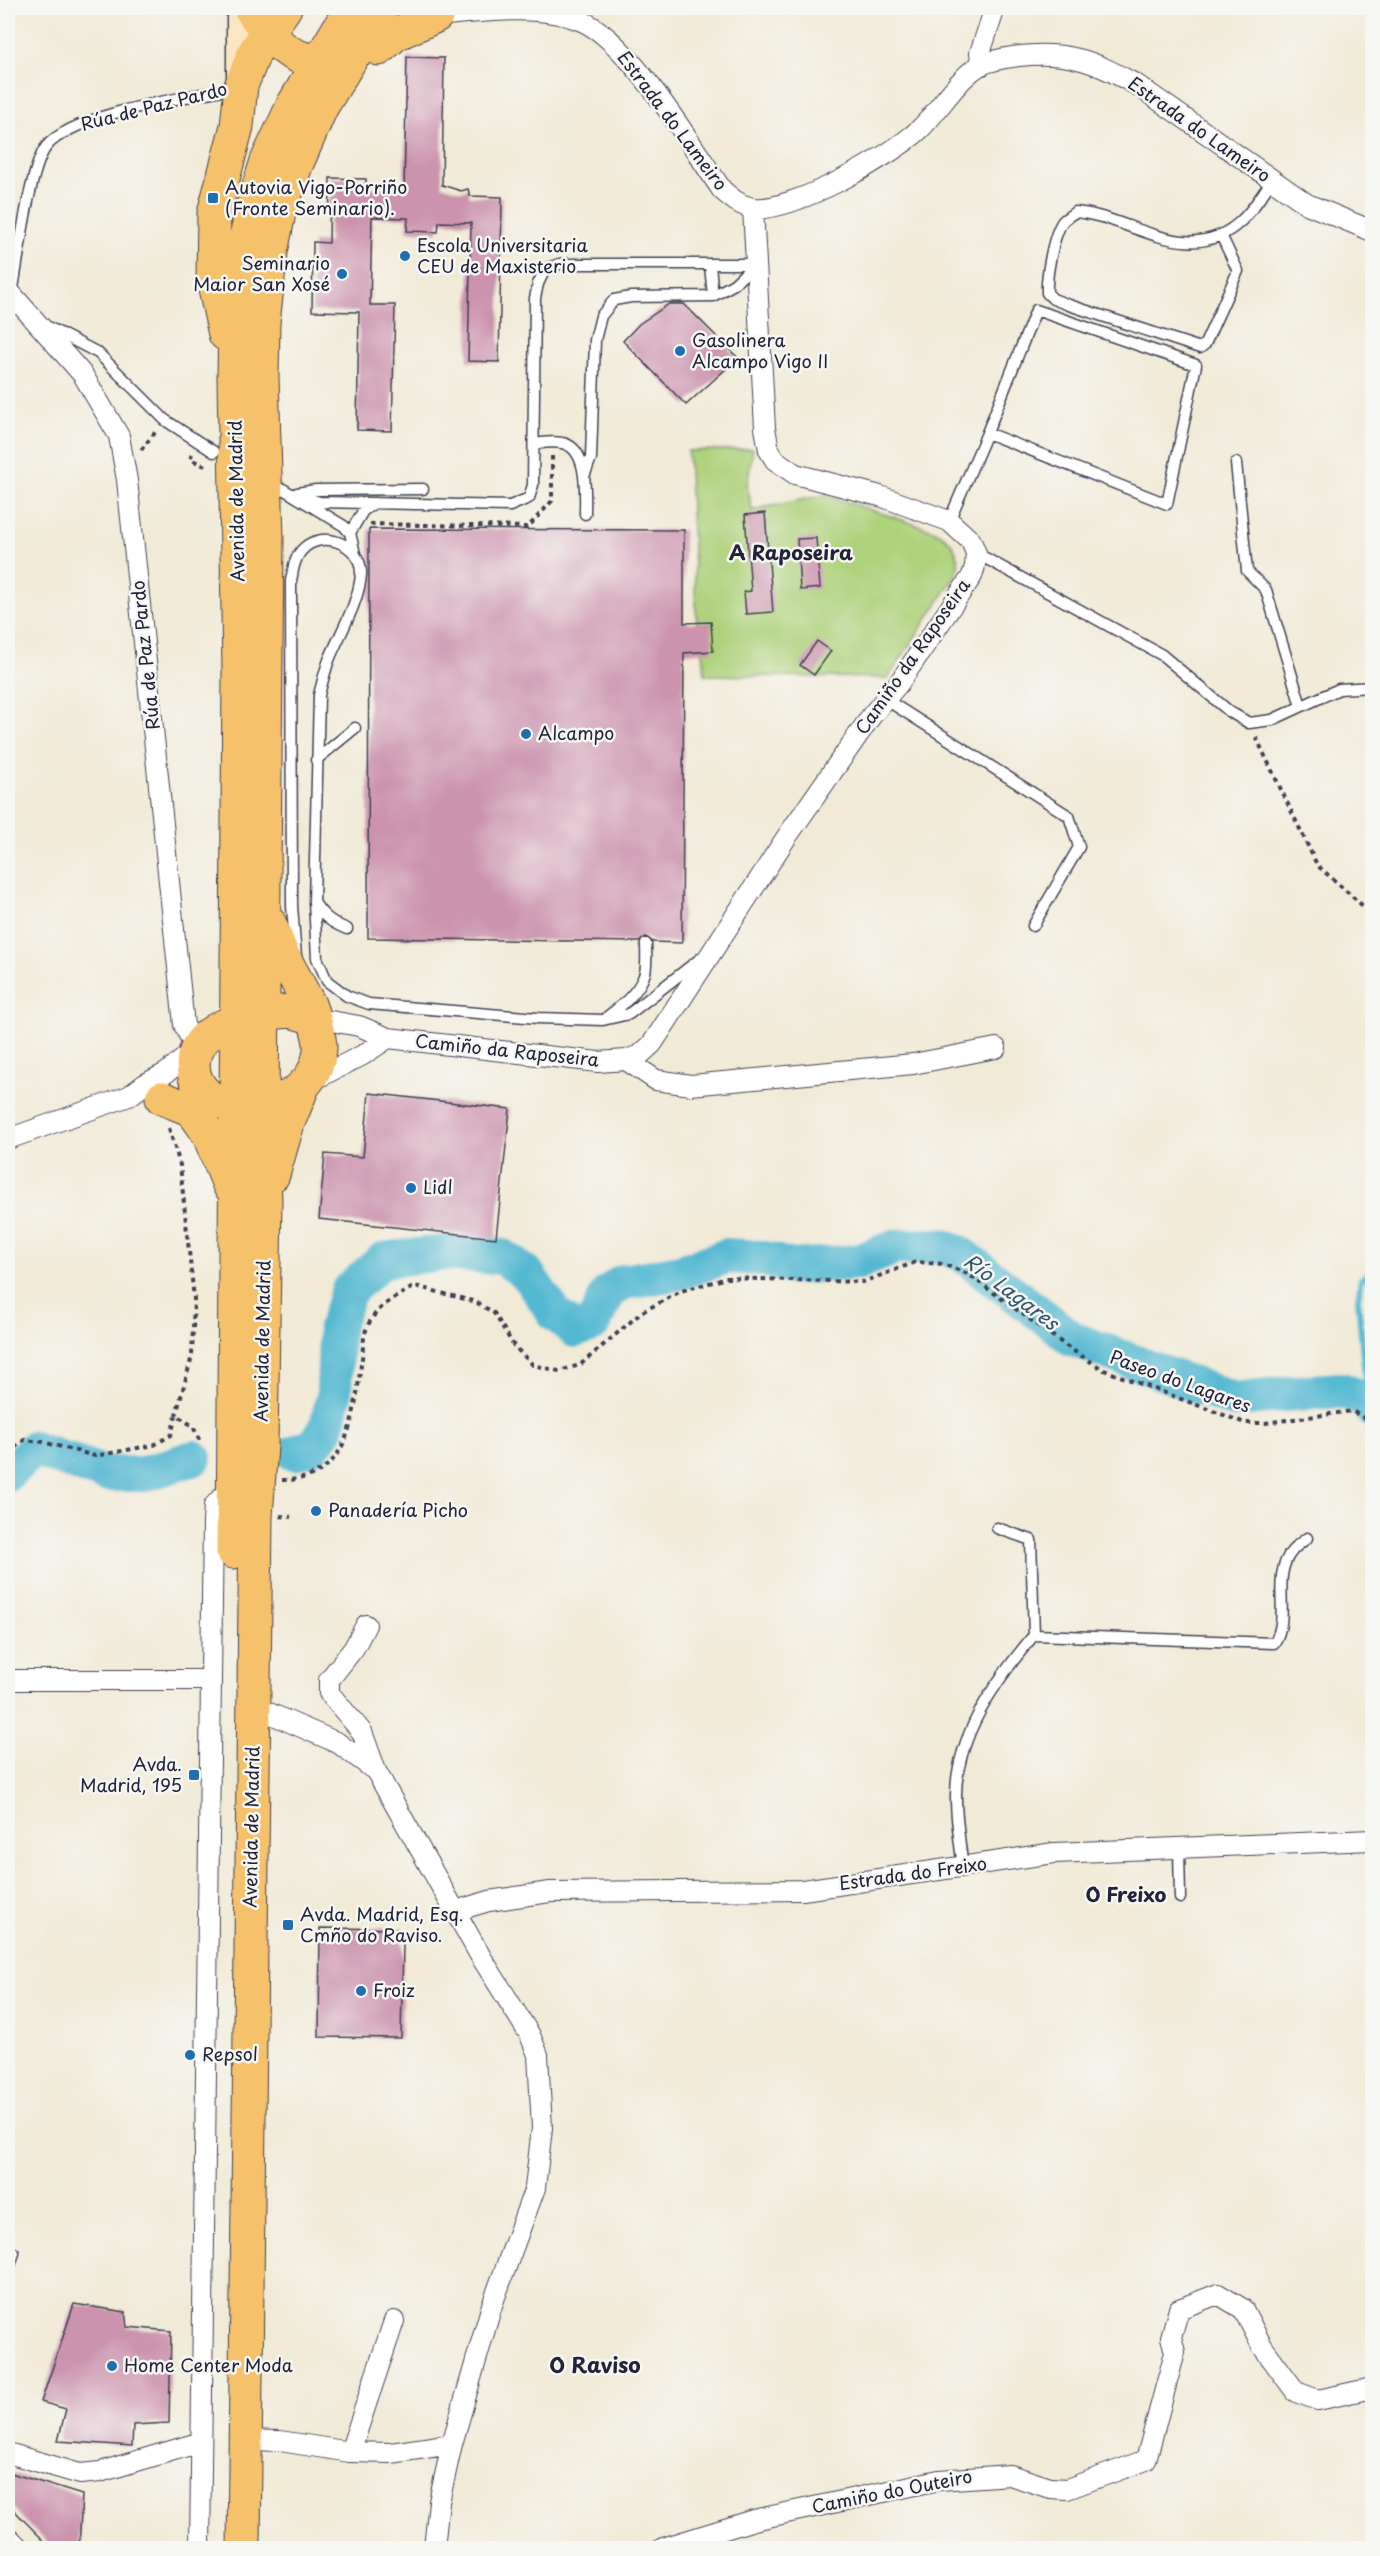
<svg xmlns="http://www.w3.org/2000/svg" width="1380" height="2556" viewBox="0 0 1380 2556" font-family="'Playpen Sans',sans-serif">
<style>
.green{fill:#aed27b;stroke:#687a5b;stroke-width:1.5}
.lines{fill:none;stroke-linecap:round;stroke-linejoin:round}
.stream{stroke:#53b8d1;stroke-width:6}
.river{stroke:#53b8d1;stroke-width:36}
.building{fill:#cb93ad}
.lane-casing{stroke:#414052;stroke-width:13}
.street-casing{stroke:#414052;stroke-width:22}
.secondary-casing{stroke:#414052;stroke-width:31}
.highway-casing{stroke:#414052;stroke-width:35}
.path{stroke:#414052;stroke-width:4;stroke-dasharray:4.5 4.5;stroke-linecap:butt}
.lane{stroke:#fff;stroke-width:10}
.street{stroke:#fff;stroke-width:20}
.secondary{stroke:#fbe6c4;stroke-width:28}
.highway{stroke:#f5c16b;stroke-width:33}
.poi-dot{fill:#1f6fb2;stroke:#f6f6f2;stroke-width:2}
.labels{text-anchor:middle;stroke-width:5;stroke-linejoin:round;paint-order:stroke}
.street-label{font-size:18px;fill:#22223b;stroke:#f6f6f2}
.poi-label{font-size:18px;fill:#22223b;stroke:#f6f6f2;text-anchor:start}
.neighbourhood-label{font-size:20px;font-weight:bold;fill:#22223b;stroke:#f6f6f2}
.water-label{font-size:20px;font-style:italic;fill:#335670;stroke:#f6f6f2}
.quarter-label{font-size:21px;font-weight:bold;fill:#22223b;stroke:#f6f6f2}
</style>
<rect width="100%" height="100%" fill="#f6f6f2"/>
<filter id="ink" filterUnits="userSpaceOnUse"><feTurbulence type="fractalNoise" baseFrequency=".0167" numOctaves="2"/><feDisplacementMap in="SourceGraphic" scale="12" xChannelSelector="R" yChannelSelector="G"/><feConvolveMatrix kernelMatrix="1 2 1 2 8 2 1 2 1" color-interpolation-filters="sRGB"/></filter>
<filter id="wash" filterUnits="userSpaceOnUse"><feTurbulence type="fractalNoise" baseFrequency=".008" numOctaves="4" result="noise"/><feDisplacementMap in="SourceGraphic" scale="24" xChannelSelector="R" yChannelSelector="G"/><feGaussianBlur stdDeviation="1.35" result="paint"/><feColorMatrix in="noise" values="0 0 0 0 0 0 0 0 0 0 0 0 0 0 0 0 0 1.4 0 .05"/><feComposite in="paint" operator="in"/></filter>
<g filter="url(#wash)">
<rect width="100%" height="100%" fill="#f1ead7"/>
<path class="green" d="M 753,449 L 747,484 L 752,510 L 825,495 L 933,530 C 952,538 963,555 956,575 L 888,678 L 705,675 L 701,625 L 697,625 L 688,451 Z"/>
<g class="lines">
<path class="stream" d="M 1367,1401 L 1358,1299 L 1361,1279 L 1372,1272"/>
<path class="river" d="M 294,1453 L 313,1446 L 326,1430 L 334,1396 L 336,1327 L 349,1290 L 383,1260 L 443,1253 L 503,1257 L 527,1274 L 555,1314 L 575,1330 L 593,1324 L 608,1293 L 623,1282 L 681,1272 L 727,1256 L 761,1258 L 792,1267 L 858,1262 L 895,1247 L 940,1246 L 960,1253 L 1073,1339 L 1234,1400 L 1284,1394 L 1342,1390 L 1367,1401 L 1372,1410
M 8,1473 L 34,1449 L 106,1474 L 144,1474 L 194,1458"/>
</g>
<g id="blocks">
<path class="building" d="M 407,57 L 444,58 L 442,185 L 461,191 L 468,189 L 470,196 L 502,197 L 499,362 L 468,361 L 471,223 L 439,222 L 438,232 L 407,231 L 408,218 L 372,217 L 370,305 L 395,305 L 392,431 L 357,430 L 359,312 L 312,311 L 313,242 L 329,243 L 330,178 L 366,179 L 366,187 L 404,188 Z
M 669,304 L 684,304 L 738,358 L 686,405 L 623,341 L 639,324 Z
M 765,513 L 773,612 L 746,614 L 744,592 L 751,591 L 745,515 Z
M 369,529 L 684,530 L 684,623 L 711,622 L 713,651 L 684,653 L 682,943 L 653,942 L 646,937 L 639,942 L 368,938 Z
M 816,538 L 820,588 L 800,590 L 797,539 Z
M 817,641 L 831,651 L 814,675 L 800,665 Z
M 369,1093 L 510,1109 L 496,1238 L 319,1219 L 325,1154 L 363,1157 Z
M 320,1928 L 398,1929 L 403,1945 L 401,2038 L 319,2037 Z
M 74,2304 L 125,2312 L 127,2327 L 171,2331 L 169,2423 L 133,2425 L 132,2446 L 58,2441 L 66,2409 L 41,2402 Z
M 8,2472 L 82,2495 L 79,2548 L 51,2548 L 8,2504 Z"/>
</g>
</g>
<g filter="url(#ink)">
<use href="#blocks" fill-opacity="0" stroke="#414052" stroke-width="1.5"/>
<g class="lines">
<defs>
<path id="lane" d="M 1221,235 L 1238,271 L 1205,344 L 1200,348 L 1069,305 L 1053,299 L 1047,293 C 1046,276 1053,235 1063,221 C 1066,218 1071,215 1075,212 C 1130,216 1189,270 1241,221 C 1253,210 1262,194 1272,181
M 12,294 C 18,262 29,169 46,147 C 72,113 195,96 238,87
M 713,296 L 734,284 L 755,264
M 46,326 L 98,353 L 165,420 L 214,452
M 534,444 C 542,443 553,441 562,443 C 589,448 585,494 585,514
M 1236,463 L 1247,571 L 1266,590 L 1301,706
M 585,474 L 591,458 L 595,340 L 601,316 L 614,300 L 631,297 L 713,296 L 710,265
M 283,489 L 344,526 L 350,533 L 355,554
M 297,493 L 316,490 L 423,489
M 292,494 L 320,502 L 510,506 L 529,498 L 533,485 L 535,298 L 538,284 L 545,269 L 559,264 L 755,264
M 949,521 L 987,433 L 1167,504 L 1196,365 L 1036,310 L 987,433
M 350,533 L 363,511 L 374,503
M 976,553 L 1162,655 L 1230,712 L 1249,723 L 1272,720 L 1339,689 L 1372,687
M 885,699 L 1069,816 L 1079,847 L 1033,926
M 316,760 L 355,728
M 314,902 C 322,916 332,923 347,929
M 296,957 L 292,906 L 291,581 C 293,570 294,560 301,551 C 320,528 362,543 361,574 C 359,603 340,633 329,660 C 325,671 322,683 319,695 L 314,902 L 317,958 L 327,981 L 347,996 L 369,1004 L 538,1018 L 603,1020 L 629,1014 L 700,959
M 608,1016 C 622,1006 640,990 645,973 C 647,964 646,953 646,944
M 1034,1635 L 1274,1643 C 1292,1616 1270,1577 1292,1551 C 1296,1546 1302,1542 1307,1538
M 1179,1848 L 1180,1898
M 963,1867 C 960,1844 956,1820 956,1798 C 955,1736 997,1679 1034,1635 L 1031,1540 L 997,1528
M 8,2271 L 14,2253"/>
<path id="street" d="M 436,16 C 481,12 539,3 582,21 C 630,42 691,145 722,190 C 731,198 740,206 753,208 C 791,213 892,156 920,129 C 938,112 961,73 983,64 C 1011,54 1050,52 1078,59 C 1099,64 1118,75 1137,85 L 1307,204 L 1372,231
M 982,65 L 980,53 L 995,8
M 8,290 L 83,375 L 119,436 L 127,480 L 184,1025 L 196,1049 L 166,1073 L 145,1084 L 129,1096 L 8,1139
M 314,1018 L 359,1026 L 388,1038 L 598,1062 L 626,1060 L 640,1055 L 652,1044 L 786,838 L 872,715 L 899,683 L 972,576 L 975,566 L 976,553 L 971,541 L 949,521 L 880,496 L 795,474 L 775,460 L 769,450 L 765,428 L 753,208
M 626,1060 L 656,1080 L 691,1085 L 913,1064 L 996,1048
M 309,1082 L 363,1055 L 388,1038
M 366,1625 L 354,1648 L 329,1680 L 329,1693 L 362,1732 L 376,1771
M 8,1680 L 210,1680
M 253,1706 L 338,1743 L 376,1771 L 481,1957 L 530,2035 L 538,2055 L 542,2128 L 535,2188 L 492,2305 L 452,2444 L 439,2502 L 434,2548
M 455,1911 L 489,1901 L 550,1892 L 803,1890 L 1054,1853 L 1372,1840
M 245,2440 L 280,2441 L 350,2452 L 391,2453 L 452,2444
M 350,2452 L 394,2321
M 8,2453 L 80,2474 L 100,2472 L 201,2442
M 8,2537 L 19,2548
M 200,2548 L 213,1522 L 214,1506 L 232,1486
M 663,2548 L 754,2520 L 939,2480 L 1010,2475 L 1050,2488 L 1067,2489 L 1146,2460 L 1175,2352 L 1171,2337 L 1179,2309 L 1218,2294 L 1243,2309 L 1262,2346 L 1296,2392 L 1318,2400 L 1372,2388"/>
<path id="secondary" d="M 241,8 L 241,80"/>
<path id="highway" d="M 250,8 C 297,81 325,65 396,34
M 379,49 L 396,34 L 436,16 L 441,8
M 225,334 L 213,280 L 214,213 L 237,126 L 241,86 L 255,51 L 285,8
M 269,922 L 282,954 L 309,1004 L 314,1018
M 290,1011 L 314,1018 C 316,1027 321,1040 320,1050 C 315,1099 256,1117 216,1100 C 206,1096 196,1084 194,1073 C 185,1024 256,1014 290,1011 Z
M 162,1098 L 192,1110 L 208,1133 L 229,1185
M 273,1175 L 288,1123 L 304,1084
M 233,1552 L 239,670 L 234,377 L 235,320 L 243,250 L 254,202 L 267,161 L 293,105 L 351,8
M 244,2548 L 256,1516 L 261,1446 L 265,1202 L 262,1106 L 267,538 L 262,376 L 263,323 L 271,252 L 279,213 L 295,168 L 321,108 L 382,8"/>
</defs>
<use href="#lane" class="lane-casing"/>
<use href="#street" class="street-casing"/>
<use href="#secondary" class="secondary-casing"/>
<use href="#highway" class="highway-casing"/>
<path class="path" d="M 141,450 L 157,430
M 192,454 L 190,459 L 205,466
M 370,524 L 528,527 L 552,501 L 552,455
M 1256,737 L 1317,865 L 1372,914
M 169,1128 L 180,1165 L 194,1299 L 192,1356 L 176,1415
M 8,1453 L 24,1440 L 43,1442 L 95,1456 L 154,1445 L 171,1435 L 176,1415 L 193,1426 L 201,1444
M 282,1480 C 352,1481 354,1411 362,1358 C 363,1349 363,1339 366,1330 C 374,1307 396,1297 415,1286 L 476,1302 L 494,1313 L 514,1346 L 533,1365 L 559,1371 L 580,1365 L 642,1312 L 681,1291 L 727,1278 L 863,1282 L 916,1262 L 943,1264 L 968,1274 L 1069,1348 L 1104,1370 L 1245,1423 L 1265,1423 L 1352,1411 L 1366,1419 L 1372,1428
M 280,1516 L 291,1517"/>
<use href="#lane" class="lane"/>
<use href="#street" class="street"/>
<use href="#secondary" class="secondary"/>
<use href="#highway" class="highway"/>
</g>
</g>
<g class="poi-dot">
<rect x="207" y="192" width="12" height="12" rx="3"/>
<circle cx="405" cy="256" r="6"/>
<circle cx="342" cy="274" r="6"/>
<circle cx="680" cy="351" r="6"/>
<circle cx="526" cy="734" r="6"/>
<circle cx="411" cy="1188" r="6"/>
<circle cx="316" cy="1511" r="6"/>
<rect x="188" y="1769" width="12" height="12" rx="3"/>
<rect x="282" y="1919" width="12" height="12" rx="3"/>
<circle cx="361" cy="1991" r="6"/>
<circle cx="190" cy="2055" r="6"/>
<circle cx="112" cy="2366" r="6"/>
</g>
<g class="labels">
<g class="street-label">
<text transform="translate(154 107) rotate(-14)" y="6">Rúa de Paz Pardo</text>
<text transform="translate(672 121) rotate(53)" y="6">Estrada do Lameiro</text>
<text transform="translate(1199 130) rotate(35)" y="6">Estrada do Lameiro</text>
<text transform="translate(237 501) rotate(-91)" y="6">Avenida de Madrid</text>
<text transform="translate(146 655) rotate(-96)" y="6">Rúa de Paz Pardo</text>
<text transform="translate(913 657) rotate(-55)" y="6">Camiño da Raposeira</text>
<text transform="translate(507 1051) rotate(6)" y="6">Camiño da Raposeira</text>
<text transform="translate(263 1341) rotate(-89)" y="6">Avenida de Madrid</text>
<text transform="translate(1180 1382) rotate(20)" y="6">Paseo do Lagares</text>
<text transform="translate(252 1827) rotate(-89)" y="6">Avenida de Madrid</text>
<text transform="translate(913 1874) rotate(-8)" y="6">Estrada do Freixo</text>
<text transform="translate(892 2492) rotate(-11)" y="6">Camiño do Outeiro</text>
</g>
<g class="poi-label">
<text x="225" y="194">Autovia Vigo-Porriño<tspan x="225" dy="21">(Fronte Seminario).</tspan></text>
<text x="417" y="252">Escola Universitaria<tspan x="417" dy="21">CEU de Maxisterio</tspan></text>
<text x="330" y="270" text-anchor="end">Seminario<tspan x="330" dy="21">Maior San Xosé</tspan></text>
<text x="692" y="347">Gasolinera<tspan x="692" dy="21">Alcampo Vigo II</tspan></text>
<text x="538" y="740">Alcampo</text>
<text x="423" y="1194">Lidl</text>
<text x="328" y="1517">Panadería Picho</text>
<text x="182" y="1771" text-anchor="end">Avda.<tspan x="182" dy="21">Madrid, 195</tspan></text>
<text x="300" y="1921">Avda. Madrid, Esq.<tspan x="300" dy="21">Cmño do Raviso.</tspan></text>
<text x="373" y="1997">Froiz</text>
<text x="202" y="2061">Repsol</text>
<text x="124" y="2372">Home Center Moda</text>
</g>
<g class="neighbourhood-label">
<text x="791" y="560">A Raposeira</text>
<text x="1126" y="1902">O Freixo</text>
</g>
<g class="water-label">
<text transform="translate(1011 1292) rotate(37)" y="7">Río Lagares</text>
</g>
<g class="quarter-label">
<text x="595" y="2373">O Raviso</text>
</g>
</g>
<rect width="1380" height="2556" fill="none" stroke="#f6f6f2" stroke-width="30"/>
</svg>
